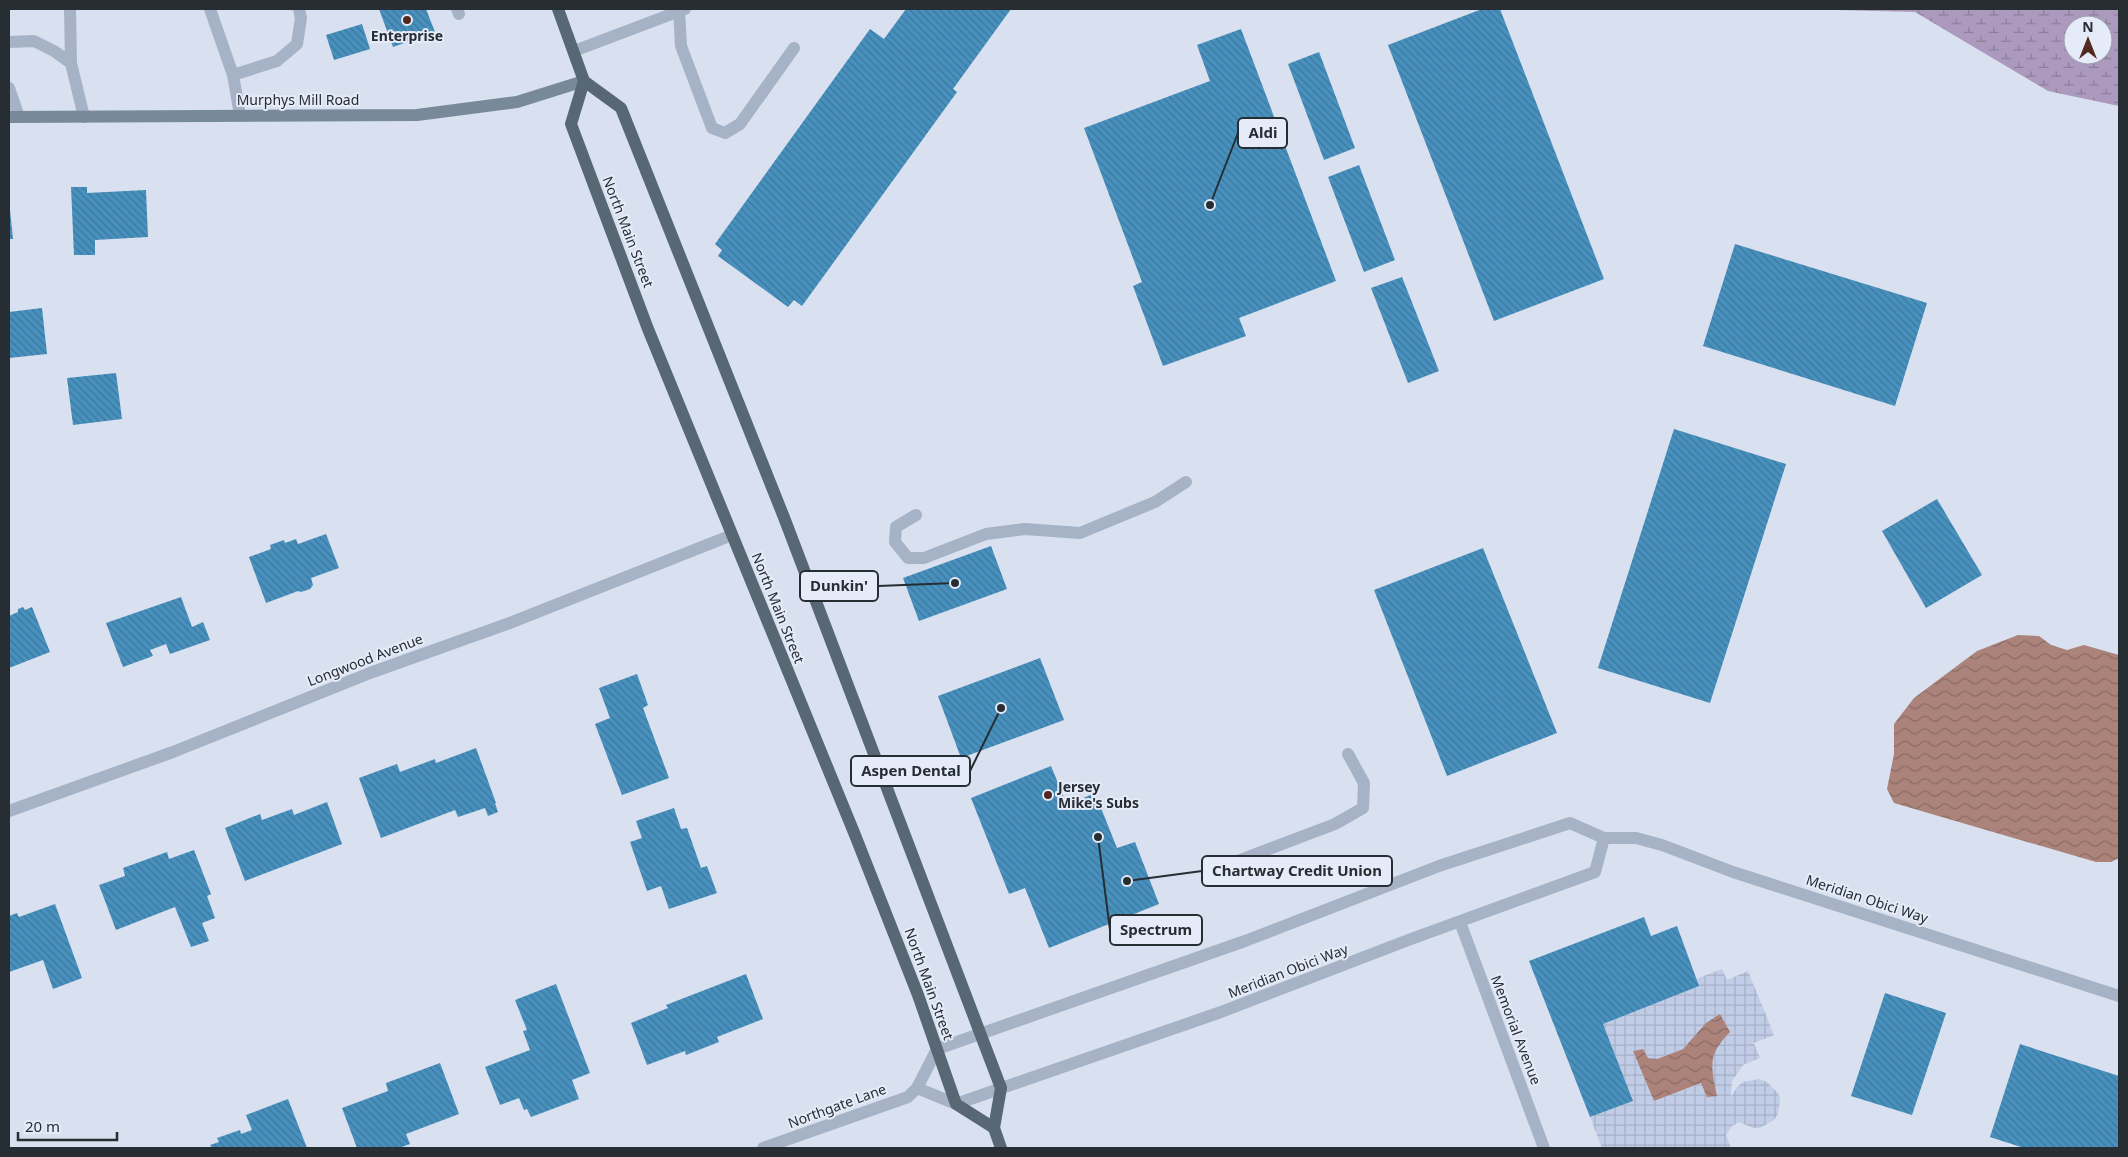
<svg xmlns="http://www.w3.org/2000/svg" width="2128" height="1157" viewBox="0 0 2128 1157" font-family="'Noto Sans',sans-serif">
<style>
.wetland{fill:url(#wetland-marsh);fill-rule:evenodd}
.plaza{fill:url(#plaza-grid);fill-rule:evenodd}
.water{fill:url(#water-waves)}
.building{fill:url(#building-back-hatch)}
.lines{fill:none;stroke-linecap:round;stroke-linejoin:round}
.lane{stroke:#a6b3c6;stroke-width:12}
.street{stroke:#a6b3c6;stroke-width:12}
.secondary{stroke:#78899a;stroke-width:12}
.primary{stroke:#586774;stroke-width:12}
.poi-dot{fill:#52291f;stroke:#e5ebf8;stroke-width:2}
.labels{text-anchor:middle;stroke-width:4;stroke-linejoin:round;paint-order:stroke}
.poi-label{font-size:14px;font-weight:bold;fill:#262d33;stroke:#e5ebf8}
.street-label{font-size:14px;fill:#262d33;stroke:#e5ebf8}
.leader{fill:none;stroke:#262d33;stroke-width:2}
.callout-dot{fill:#262d33;stroke:#e5ebf8;stroke-width:2}
.callout{fill:#e5ebf8;stroke:#262d33;stroke-width:2}
.callout-label{font-size:15px;text-anchor:middle;font-weight:bold;fill:#262d33}
</style>
<defs>
<pattern id="wetland-marsh" width="20" height="14" patternUnits="userSpaceOnUse" patternTransform="scale(1.25)"><rect width="20" height="14" fill="#ab9abd"/><path d="M1 5h8M5 5V1M11 12h8M15 12V8" fill="none" stroke="#8b7e9a"/></pattern>
<pattern id="plaza-grid" width="8" height="8" patternUnits="userSpaceOnUse" patternTransform="scale(1.25)"><rect width="8" height="8" fill="#c1cce7"/><path d="M0 4h8M4 0v8" fill="none" stroke="#a6b0c7"/></pattern>
<pattern id="water-waves" width="16" height="10" patternUnits="userSpaceOnUse" patternTransform="scale(1.25)"><rect width="16" height="10" fill="#ab837a"/><path d="M0 5q4-4 8 0t8 0" fill="none" stroke="#8b6c65"/></pattern>
<pattern id="building-back-hatch" width="6" height="6" patternUnits="userSpaceOnUse" patternTransform="scale(1.25)"><rect width="6" height="6" fill="#4891be"/><path d="M-1 5l2 2M0 0l6 6M5-1l2 2" fill="none" stroke="#3c779b"/></pattern>
</defs>
<rect width="100%" height="100%" fill="#d9e0ef"/>
<path class="wetland" d="M 1798,9 L 2119,9 L 2119,106 L 2048,91 L 1915,12 ZM 2073,25 L 2103,25 L 2103,55 L 2073,55 Z"/>
<path class="plaza" d="M 1722,969 L 1727,980 L 1748,971 L 1774,1035 L 1754,1043 L 1760,1058 L 1743,1065 L 1732,1081 L 1731,1097 L 1737,1087 L 1743,1082 L 1759,1079 L 1767,1082 L 1778,1093 L 1780,1099 L 1778,1114 L 1774,1120 L 1760,1128 L 1753,1128 L 1739,1122 L 1732,1126 L 1726,1135 L 1731,1148 L 1602,1148 L 1590,1117 L 1633,1101 L 1603,1024 L 1696,979 ZM 1690,1041 L 1721,1041 L 1714,1051 L 1711,1069 L 1716,1096 L 1702,1083 L 1654,1101 L 1633,1051 L 1643,1049 L 1648,1058 L 1657,1059 L 1683,1049 Z"/>
<path class="water" d="M 2018,635 L 2039,636 L 2051,645 L 2067,650 L 2084,645 L 2119,655 L 2119,858 L 2111,862 L 2096,862 L 1894,803 L 1887,789 L 1894,754 L 1894,724 L 1914,698 L 1977,651 Z
M 1720,1014 L 1730,1032 C 1707,1055 1711,1066 1717,1096 L 1707,1097 L 1701,1083 L 1654,1101 L 1633,1051 L 1643,1049 L 1648,1058 L 1657,1059 L 1683,1049 L 1706,1023 Z"/>
<path class="building" d="M 379,9 L 426,9 L 435,32 L 393,47 Z
M 906,9 L 1011,9 L 953,89 L 957,92 L 802,306 L 794,300 L 788,307 L 718,256 L 722,250 L 715,244 L 870,29 L 884,39 Z
M 1482,9 L 1500,9 L 1604,279 L 1494,321 L 1388,45 Z
M 362,24 L 370,49 L 334,60 L 326,35 Z
M 1241,29 L 1336,281 L 1239,318 L 1246,336 L 1163,366 L 1133,286 L 1142,282 L 1084,128 L 1210,81 L 1197,45 Z
M 1319,52 L 1355,148 L 1324,160 L 1288,64 Z
M 1359,165 L 1395,260 L 1364,272 L 1328,177 Z
M 71,187 L 87,187 L 87,193 L 146,190 L 148,237 L 95,240 L 95,255 L 74,255 Z
M 9,210 L 10,210 L 13,239 L 9,239 Z
M 1735,244 L 1927,303 L 1895,406 L 1703,346 Z
M 1402,277 L 1439,371 L 1408,383 L 1371,288 Z
M 42,308 L 47,354 L 9,358 L 9,312 Z
M 116,373 L 122,419 L 73,425 L 67,378 Z
M 1674,429 L 1786,464 L 1710,703 L 1598,668 Z
M 1937,499 L 1982,575 L 1926,608 L 1882,531 Z
M 326,534 L 339,568 L 311,578 L 313,585 L 310,589 L 301,592 L 298,591 L 266,603 L 249,557 L 271,549 L 270,545 L 284,540 L 285,543 L 296,539 L 298,544 Z
M 991,546 L 1007,589 L 919,621 L 903,578 Z
M 1483,548 L 1557,733 L 1447,776 L 1374,590 Z
M 181,597 L 192,627 L 203,622 L 210,640 L 170,654 L 166,644 L 150,650 L 153,656 L 123,667 L 106,623 Z
M 23,607 L 25,610 L 32,607 L 50,652 L 9,668 L 9,616 L 18,612 L 18,609 Z
M 1040,658 L 1064,720 L 961,758 L 938,696 Z
M 637,674 L 648,705 L 643,708 L 669,778 L 622,795 L 595,724 L 610,718 L 599,688 Z
M 476,748 L 496,803 L 495,803 L 498,812 L 488,816 L 485,808 L 458,817 L 455,810 L 381,838 L 359,778 L 397,764 L 400,772 L 435,759 L 436,763 Z
M 1051,766 L 1067,805 L 1095,793 L 1117,848 L 1135,842 L 1159,904 L 1049,948 L 1025,888 L 1009,894 L 971,798 Z
M 327,802 L 342,844 L 245,881 L 225,828 L 260,814 L 262,820 L 292,809 L 294,815 Z
M 674,808 L 681,829 L 687,828 L 701,868 L 707,866 L 717,893 L 669,909 L 661,886 L 647,891 L 630,842 L 642,838 L 636,821 Z
M 194,850 L 211,894 L 207,896 L 215,918 L 202,923 L 209,941 L 191,947 L 175,907 L 116,930 L 99,885 L 125,876 L 123,868 L 167,852 L 169,859 Z
M 55,904 L 82,978 L 53,989 L 43,960 L 9,972 L 9,916 L 17,913 L 19,917 Z
M 1644,917 L 1651,936 L 1677,926 L 1699,986 L 1603,1024 L 1633,1101 L 1590,1117 L 1529,961 Z
M 746,974 L 763,1019 L 717,1037 L 719,1042 L 686,1055 L 685,1051 L 647,1065 L 631,1023 L 668,1008 L 666,1005 Z
M 556,984 L 590,1073 L 572,1080 L 579,1099 L 531,1117 L 527,1109 L 524,1110 L 519,1098 L 500,1105 L 485,1067 L 530,1050 L 523,1031 L 527,1030 L 515,1000 Z
M 1885,993 L 1946,1013 L 1912,1115 L 1851,1096 Z
M 2020,1044 L 2119,1076 L 2119,1148 L 2024,1148 L 1990,1137 Z
M 440,1063 L 459,1114 L 406,1134 L 410,1144 L 399,1148 L 357,1148 L 342,1108 L 388,1091 L 386,1083 Z
M 288,1099 L 307,1148 L 212,1148 L 210,1145 L 219,1142 L 217,1138 L 240,1130 L 241,1134 L 252,1130 L 246,1115 Z"/>
<g class="lines">
<path class="lane" d="M 70,9 L 71,63
M 210,9 L 233,75 L 240,115
M 457,9 L 459,14
M 679,9 L 681,46 L 712,128 L 725,133 L 740,124 L 794,48
M 9,42 L 34,41 L 54,51 L 71,63 L 84,117
M 574,51 L 685,9
M 233,75 L 277,61 L 297,44 L 301,18 L 299,9
M 9,88 L 19,117
M 916,515 L 896,527 L 895,542 L 908,558 L 924,558 L 986,534 L 1025,529 L 1080,533 L 1155,502 L 1186,482
M 1219,868 L 1335,824 L 1363,808 L 1364,783 L 1348,754"/>
<path class="street" d="M 9,811 L 173,752 L 370,673 L 510,623 L 732,535
M 1460,922 L 1544,1148
M 917,1088 L 956,1104 L 1221,1012 L 1411,939 L 1595,872 L 1604,838
M 763,1148 L 908,1097 L 917,1088 L 937,1049 L 1245,941 L 1439,866 L 1570,823 L 1604,838 L 1636,838 L 1662,845 L 1733,872 L 2119,996"/>
<path class="secondary" d="M 9,117 L 417,115 L 517,102 L 584,81"/>
<path class="primary" d="M 558,9 L 584,81 L 571,124 L 648,329 L 855,835 L 918,995 L 956,1104 L 994,1128
M 584,81 L 621,108 L 785,520 L 1001,1088 L 994,1128 L 1001,1148"/>
</g>
<g class="poi-dot">
<circle cx="407" cy="20" r="5"/>
<circle cx="1048" cy="795" r="5"/>
</g>
<g class="labels">
<g class="poi-label">
<text x="407" y="41">Enterprise</text>
<text x="1058" y="792" text-anchor="start">Jersey<tspan x="1058" dy="16">Mike's Subs</tspan></text>
</g>
<g class="street-label">
<text x="298" y="105">Murphys Mill Road</text>
<text transform="translate(628 232) rotate(69)" y="5">North Main Street</text>
<text transform="translate(778 608) rotate(68)" y="5">North Main Street</text>
<text transform="translate(365 660) rotate(-21)" y="5">Longwood Avenue</text>
<text transform="translate(1867 899) rotate(18)" y="5">Meridian Obici Way</text>
<text transform="translate(1288 971) rotate(-21)" y="5">Meridian Obici Way</text>
<text transform="translate(929 984) rotate(70)" y="5">North Main Street</text>
<text transform="translate(1516 1030) rotate(69)" y="5">Memorial Avenue</text>
<text transform="translate(837 1106) rotate(-20)" y="5">Northgate Lane</text>
</g>
</g>
<path class="leader" d="M1210 205L1238 133M955 583L878 586M1001 708L970 771M1127 881L1202 871M1098 837L1110 930"/>
<g class="callout-dot">
<circle cx="1210" cy="205" r="5"/>
<circle cx="955" cy="583" r="5"/>
<circle cx="1001" cy="708" r="5"/>
<circle cx="1127" cy="881" r="5"/>
<circle cx="1098" cy="837" r="5"/>
</g>
<g class="callout">
<rect x="1238" y="118" width="49" height="30" rx="5"/>
<rect x="800" y="571" width="78" height="30" rx="5"/>
<rect x="851" y="756" width="119" height="30" rx="5"/>
<rect x="1202" y="856" width="190" height="30" rx="5"/>
<rect x="1110" y="915" width="92" height="30" rx="5"/>
</g>
<g class="callout-label">
<text x="1263" y="138">Aldi</text>
<text x="839" y="591">Dunkin'</text>
<text x="911" y="776">Aspen Dental</text>
<text x="1297" y="876">Chartway Credit Union</text>
<text x="1156" y="935">Spectrum</text>
</g>
<rect width="2128" height="1157" fill="none" stroke="#262d33" stroke-width="20"/>
<g transform="translate(2088 40)"><circle r="24" fill="#e5ebf8" stroke="#999fa9"/>
<path d="M0-4L9 19L0 12L-9 19Z" fill="#52291f"/>
<text y="-8" font-size="14" font-weight="bold" text-anchor="middle" fill="#262d33">N</text>
</g>
<path d="M18 1132v8h99v-8" fill="none" stroke="#262d33" stroke-width="2.5"/>
<text x="25" y="1132" font-size="15" fill="#262d33" stroke="#e5ebf8" stroke-width="4" paint-order="stroke">20 m</text>
</svg>
